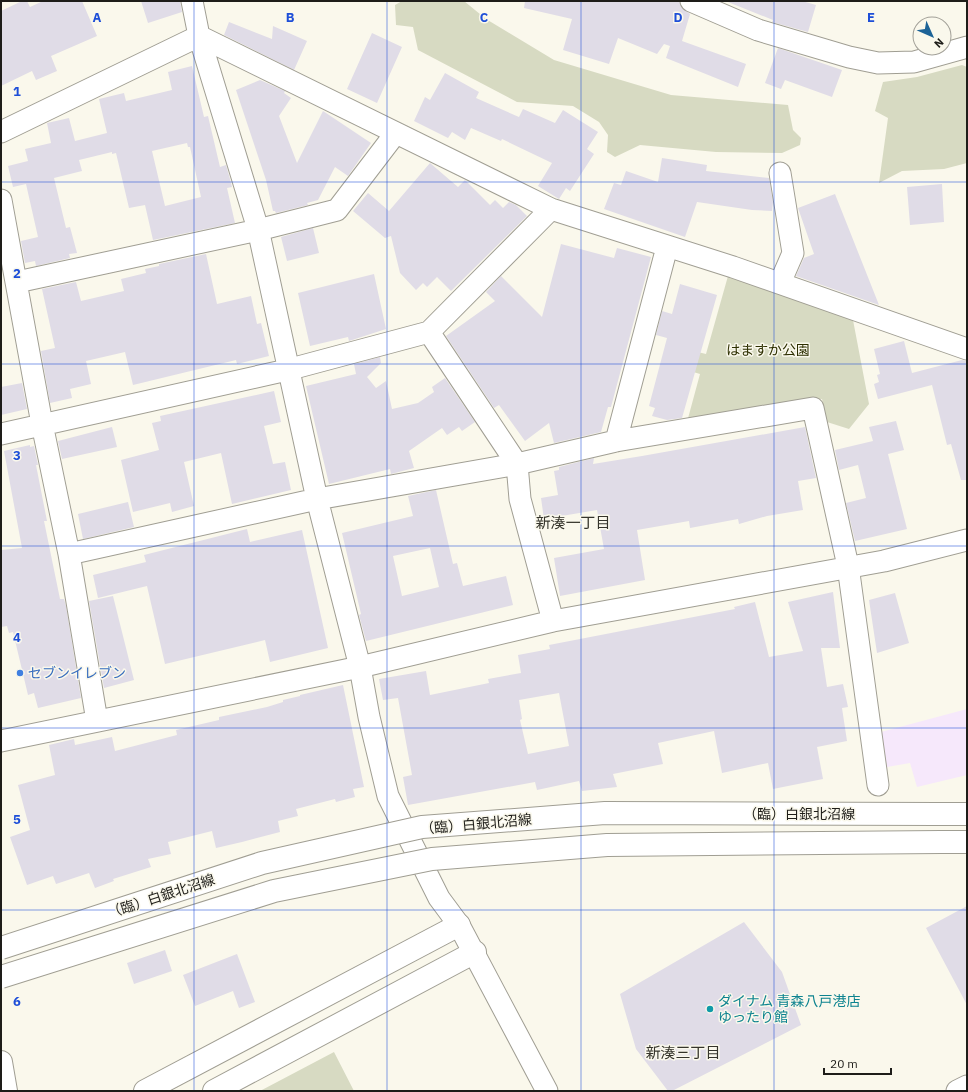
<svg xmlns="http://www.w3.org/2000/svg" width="968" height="1092" viewBox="0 0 968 1092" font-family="'IBM Plex Sans','Noto Sans JP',sans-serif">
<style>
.education{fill:#f6e8fb}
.green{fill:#d7dac2}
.building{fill:#e0dce7;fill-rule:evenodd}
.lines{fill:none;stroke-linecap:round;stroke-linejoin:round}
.minor-casing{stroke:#a09e93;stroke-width:23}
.tertiary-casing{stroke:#a09e93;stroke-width:24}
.minor{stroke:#fff;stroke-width:21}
.tertiary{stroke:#fff;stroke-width:22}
.tertiary-bridge-casing{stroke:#a09e93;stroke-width:24;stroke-linecap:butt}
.tertiary-bridge{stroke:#fff;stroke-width:22}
.grid{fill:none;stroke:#1d4ed8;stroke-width:1;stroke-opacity:0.55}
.shop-dot{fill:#3f7fe0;stroke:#faf8ec;stroke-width:1.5}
.culture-dot{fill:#0f9aa8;stroke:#faf8ec;stroke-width:1.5}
.labels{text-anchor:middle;stroke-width:3;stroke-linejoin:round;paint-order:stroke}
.park-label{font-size:14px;fill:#2d2f00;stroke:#faf8ec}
.shop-label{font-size:14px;fill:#366cbe;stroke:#faf8ec;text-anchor:start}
.street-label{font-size:14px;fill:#1e1d19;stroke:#faf8ec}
.culture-label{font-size:14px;fill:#0d838f;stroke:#faf8ec;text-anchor:start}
.neighbourhood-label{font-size:15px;fill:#35342b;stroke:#faf8ec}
.grid-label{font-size:13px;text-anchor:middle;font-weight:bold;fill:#1d4ed8;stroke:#faf8ec;stroke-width:3;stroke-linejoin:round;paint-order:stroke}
</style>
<rect width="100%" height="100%" fill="#faf8ec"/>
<path class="education" d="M 967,709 L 967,775 L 917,787 L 910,763 L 887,767 L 881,732 Z"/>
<path class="green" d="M 402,1 L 464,1 L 486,19 L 554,60 L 671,95 L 788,105 L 793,130 L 801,138 L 800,145 L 782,153 L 716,152 L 640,145 L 615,157 L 607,152 L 608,135 L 599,122 L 573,106 L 517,102 L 418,50 L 413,27 L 396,25 L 395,5 Z
M 962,65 L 967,67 L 967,163 L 944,169 L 902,171 L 879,183 L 888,118 L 875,111 L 883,82 L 917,77 Z
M 728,276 L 853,320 L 869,404 L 849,429 L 827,422 L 822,399 L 687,422 L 700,374 L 670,365 L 677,347 L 706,354 Z
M 334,1052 L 354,1091 L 260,1091 Z"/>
<path class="building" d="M 22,1 L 27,1 L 30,7 L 43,1 L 82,1 L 97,36 L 51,56 L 57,71 L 36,80 L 32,71 L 1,86 L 1,11 Z
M 141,1 L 180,1 L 182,12 L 148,23 Z
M 525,1 L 679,1 L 682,8 L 690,14 L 682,41 L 746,64 L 738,87 L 666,58 L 670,46 L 664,44 L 657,54 L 618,38 L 609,64 L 563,50 L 572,19 L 524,8 Z
M 729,1 L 802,1 L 816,5 L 808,32 L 772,22 L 773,20 L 728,2 Z
M 229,22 L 272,39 L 273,26 L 307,41 L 294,70 L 224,35 Z
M 372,33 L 402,47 L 377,103 L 347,89 Z
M 778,48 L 842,70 L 832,97 L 785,80 L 781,89 L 765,83 Z
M 192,66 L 204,117 L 208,116 L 220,167 L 226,165 L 230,179 L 232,187 L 227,188 L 235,223 L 153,240 L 145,205 L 129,208 L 116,153 L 112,154 L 112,152 L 79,160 L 82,171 L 54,178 L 66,228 L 70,227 L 77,253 L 69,254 L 70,258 L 36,266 L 35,261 L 25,263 L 21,241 L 38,237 L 26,184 L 13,187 L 8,166 L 28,161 L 25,149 L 51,143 L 47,123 L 69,118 L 75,141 L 107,133 L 99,99 L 124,93 L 126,101 L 172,90 L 168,72 ZM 187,143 L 188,147 L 190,147 L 201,197 L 165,206 L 152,151 Z
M 445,73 L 479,92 L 476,98 L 519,117 L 523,109 L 555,123 L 563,110 L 598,132 L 587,149 L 594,154 L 570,191 L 566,188 L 559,199 L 538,186 L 552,163 L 502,139 L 501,141 L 471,128 L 465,140 L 452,132 L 448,138 L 414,121 L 425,97 L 430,100 Z
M 260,80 L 285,91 L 284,93 L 291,98 L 279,116 L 297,163 L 323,111 L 371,143 L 348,176 L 335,167 L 318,200 L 307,203 L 308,205 L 276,213 L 275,211 L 273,211 L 266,180 L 236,90 Z
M 662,158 L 707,165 L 706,171 L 769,178 L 773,202 L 772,211 L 752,210 L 697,202 L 685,237 L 604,209 L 614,183 L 621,185 L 626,171 L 658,182 Z
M 430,163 L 458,187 L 465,180 L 490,205 L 495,200 L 503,208 L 509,202 L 516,205 L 527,216 L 451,291 L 437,277 L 427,287 L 423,283 L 416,290 L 400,273 L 391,236 L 385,238 L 353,211 L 368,193 L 389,211 Z
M 942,184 L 944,222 L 910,225 L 907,187 Z
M 835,194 L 879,305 L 796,276 L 804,258 L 814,254 L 798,208 Z
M 313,228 L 319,253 L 287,261 L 281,237 Z
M 561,244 L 614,258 L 617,248 L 651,257 L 611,407 L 608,407 L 601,432 L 554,443 L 549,423 L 525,441 L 499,405 L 494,408 L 446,336 L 495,301 L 486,292 L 501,276 L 542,317 Z
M 206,254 L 217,304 L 251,296 L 257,324 L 261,323 L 269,356 L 237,364 L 236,360 L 133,385 L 125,352 L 86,361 L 91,384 L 70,389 L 72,398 L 50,403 L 41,351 L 55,348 L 42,289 L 76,282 L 81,301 L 124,291 L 121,279 L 146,273 L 145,269 L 159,266 L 159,264 Z
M 374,274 L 386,329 L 349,341 L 348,337 L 310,346 L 298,293 Z
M 680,284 L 717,295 L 682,418 L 667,420 L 652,416 L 655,408 L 649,406 L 667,338 L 656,335 L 662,311 L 672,314 Z
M 904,341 L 912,373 L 962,360 L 967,361 L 967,480 L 961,480 L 951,444 L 947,445 L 932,385 L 878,399 L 874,384 L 879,382 L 877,375 L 880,374 L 874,349 Z
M 380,357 L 381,363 L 367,377 L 376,388 L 386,381 L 392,409 L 418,403 L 434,392 L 432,387 L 445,378 L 475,422 L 462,431 L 459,427 L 447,435 L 442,428 L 409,451 L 414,468 L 391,474 L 390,469 L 329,484 L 306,386 L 356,374 L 354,364 Z
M 22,383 L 27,409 L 1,415 L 1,387 Z
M 274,391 L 281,422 L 264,426 L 273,464 L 285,462 L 291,490 L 232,504 L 221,453 L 184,462 L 194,506 L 172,512 L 170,503 L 133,512 L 121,460 L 159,450 L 152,423 L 161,421 L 160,416 Z
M 896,421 L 904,450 L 888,454 L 907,529 L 855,541 L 846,503 L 866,498 L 858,465 L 839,470 L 835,450 L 873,441 L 869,427 Z
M 112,427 L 117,447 L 62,459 L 58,441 Z
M 805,427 L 816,478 L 798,481 L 803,510 L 767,516 L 739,524 L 738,519 L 690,528 L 689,521 L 637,530 L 645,580 L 560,596 L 554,558 L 604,549 L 597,510 L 544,519 L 541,498 L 558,495 L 554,471 L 559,470 L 559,467 L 594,458 L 593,464 L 642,456 Z
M 30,445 L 30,447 L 34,446 L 38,465 L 36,465 L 47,521 L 44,521 L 60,599 L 64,599 L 66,606 L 81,698 L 38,708 L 34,693 L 28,695 L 13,632 L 9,633 L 7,626 L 1,627 L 1,550 L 22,548 L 4,451 Z
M 436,490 L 453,564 L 457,563 L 463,586 L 506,576 L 513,605 L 366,641 L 359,615 L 361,614 L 342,533 L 413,516 L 408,496 ZM 430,548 L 439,587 L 402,596 L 393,556 Z
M 128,502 L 134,527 L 83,539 L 78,514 Z
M 247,529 L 250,542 L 302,530 L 328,648 L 270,662 L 265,640 L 165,664 L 147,586 L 98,598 L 93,575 L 146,562 L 144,555 Z
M 833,592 L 840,648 L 821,648 L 827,687 L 843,684 L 848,707 L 842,708 L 847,741 L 817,747 L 823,779 L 773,789 L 768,763 L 722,773 L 714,731 L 658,743 L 663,764 L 613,774 L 617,787 L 582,791 L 579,781 L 537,790 L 535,782 L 408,805 L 403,777 L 412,775 L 398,698 L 383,700 L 379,679 L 426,671 L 430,695 L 489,683 L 488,679 L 521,673 L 518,655 L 550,649 L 549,645 L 735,609 L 734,607 L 755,602 L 769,657 L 803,651 L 788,602 ZM 559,693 L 569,746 L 528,754 L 520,720 L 522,719 L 519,700 Z
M 895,593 L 909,643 L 877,653 L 869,600 Z
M 113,596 L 134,680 L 104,688 L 89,601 Z
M 343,685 L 364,787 L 353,789 L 355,797 L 336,802 L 335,799 L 296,809 L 298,816 L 278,821 L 280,832 L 242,842 L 216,848 L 212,831 L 168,842 L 171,854 L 148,859 L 151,867 L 113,879 L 114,881 L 95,888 L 89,873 L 56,884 L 53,876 L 27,885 L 10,837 L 30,830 L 18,785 L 55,775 L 49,745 L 74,739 L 75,745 L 112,737 L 115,751 L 177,735 L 176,730 L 219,720 L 219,717 L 267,707 L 283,702 L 283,700 L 300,696 L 300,695 Z
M 967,906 L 967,1005 L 926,928 Z
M 744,922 L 782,972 L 801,1025 L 672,1091 L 668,1091 L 636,1049 L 620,994 Z
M 165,950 L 172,971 L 134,984 L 127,963 Z
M 237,954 L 255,1002 L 239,1008 L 233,991 L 195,1006 L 183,975 Z"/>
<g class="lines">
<defs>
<path id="minor" d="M 192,1 L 199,36 L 258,229 L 317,499 L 360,667 L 369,717 L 388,796 L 439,898 L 459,925 L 547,1091
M 691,1 L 758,30 L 849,57 L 878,63 L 914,62 L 967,47
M 199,36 L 551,209 L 733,267 L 967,349
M 1,132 L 199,36
M 1,200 L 42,424 L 69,554 L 97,721
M 17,282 L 258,230 L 337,210 L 395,134
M 780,283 L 793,253 L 780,173
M 429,332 L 517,464 L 520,499 L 553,621
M 1,434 L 287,370 L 429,332 L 551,209
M 616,441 L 667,247
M 69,554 L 317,499 L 517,464 L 616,441 L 813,408 L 848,566 L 878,785
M 1,741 L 360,667 L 553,621 L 884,561 L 967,540
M 957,1091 L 967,1086"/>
<path id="tertiary" d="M 938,814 L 967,814
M 941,842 L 967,842
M 1,1062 L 6,1091
M 145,1091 L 459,925
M 214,1091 L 475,952"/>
</defs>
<use href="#minor" class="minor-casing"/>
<use href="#tertiary" class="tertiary-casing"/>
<use href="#minor" class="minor"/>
<use href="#tertiary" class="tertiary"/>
<defs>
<path id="tertiary-bridge" d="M 1,948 L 262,863 L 422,827 L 605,813 L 938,814
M 1,977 L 274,891 L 432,859 L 607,845 L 941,842"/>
</defs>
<use href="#tertiary-bridge" class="tertiary-bridge-casing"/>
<use href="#tertiary-bridge" class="tertiary-bridge"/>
</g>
<path class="grid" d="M 194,1 L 194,1091M 387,1 L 387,1091M 581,1 L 581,1091M 774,1 L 774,1091M 1,182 L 967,182M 1,364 L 967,364M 1,546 L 967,546M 1,728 L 967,728M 1,910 L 967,910"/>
<circle class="shop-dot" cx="20" cy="673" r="4"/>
<circle class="culture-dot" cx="710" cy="1009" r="4"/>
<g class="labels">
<g class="park-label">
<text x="768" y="355">はますか公園</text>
</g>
<g class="shop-label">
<text x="28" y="678">セブンイレブン</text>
</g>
<g class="street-label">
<text x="799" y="819">（臨）白銀北沼線</text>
<text transform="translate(476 824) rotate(-5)" y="5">（臨）白銀北沼線</text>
<text transform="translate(161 896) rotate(-18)" y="5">（臨）白銀北沼線</text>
</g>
<g class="culture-label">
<text x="718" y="1006">ダイナム 青森八戸港店<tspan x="718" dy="16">ゆったり館</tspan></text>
</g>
<g class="neighbourhood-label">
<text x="573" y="528">新湊一丁目</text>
<text x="683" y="1058">新湊三丁目</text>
</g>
</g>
<g class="grid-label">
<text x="97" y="22">A</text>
<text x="290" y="22">B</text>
<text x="484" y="22">C</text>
<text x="678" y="22">D</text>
<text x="871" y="22">E</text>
<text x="17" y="96">1</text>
<text x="17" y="278">2</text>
<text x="17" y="460">3</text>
<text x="17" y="642">4</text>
<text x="17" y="824">5</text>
<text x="17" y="1006">6</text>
</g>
<rect width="968" height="1092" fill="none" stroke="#1e1d19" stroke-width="4"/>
<g transform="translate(932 36) rotate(135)"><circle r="19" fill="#faf8ec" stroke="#a2a098"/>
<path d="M0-3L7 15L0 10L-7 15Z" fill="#1c6397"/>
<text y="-6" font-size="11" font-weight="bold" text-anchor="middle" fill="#1e1d19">N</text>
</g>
<path d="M824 1068v6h67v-6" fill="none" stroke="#1e1d19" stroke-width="2"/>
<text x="830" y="1068" font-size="12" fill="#1e1d19" stroke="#faf8ec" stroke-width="3" paint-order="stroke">20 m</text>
</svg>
